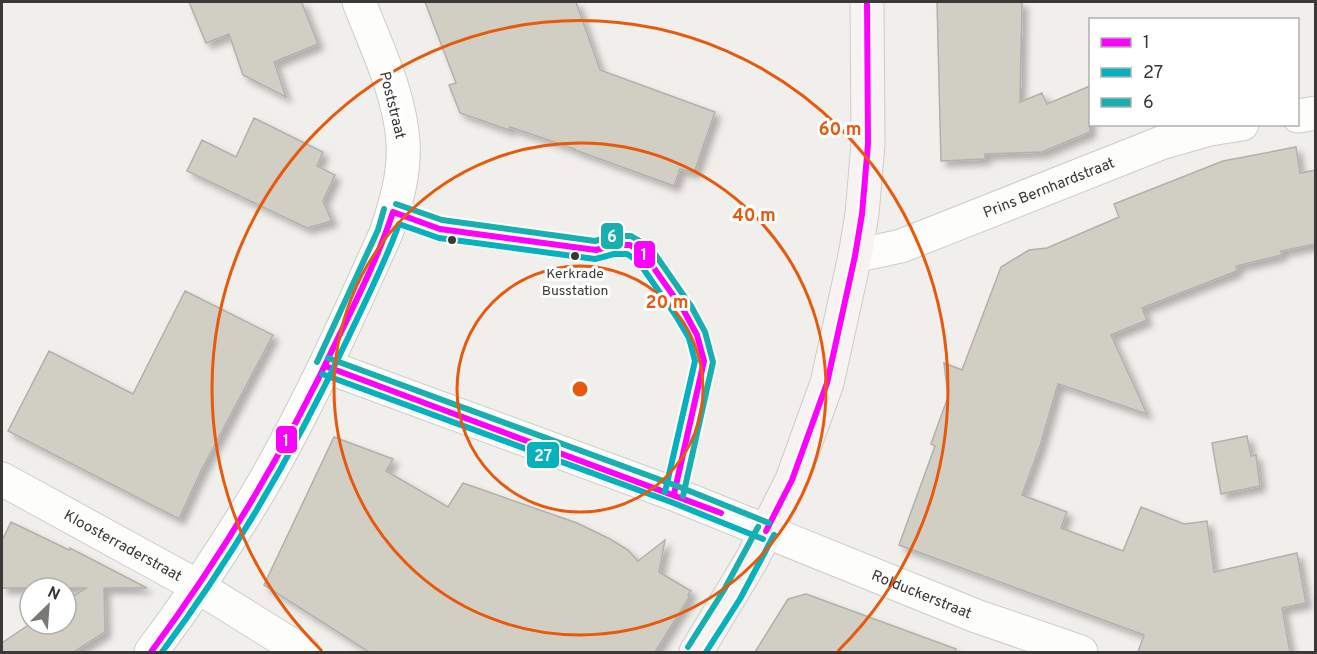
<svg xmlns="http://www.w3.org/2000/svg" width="1317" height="654" viewBox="0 0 1317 654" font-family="Overpass,sans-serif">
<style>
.building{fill:#d1cfc4;stroke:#b0b0ad;stroke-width:1.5;filter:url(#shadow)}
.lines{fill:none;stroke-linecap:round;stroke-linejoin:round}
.minor-casing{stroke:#ccccc9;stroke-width:35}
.secondary-casing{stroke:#ccccc9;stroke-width:35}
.minor{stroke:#fdfdfc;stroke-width:33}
.secondary{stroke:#f8f3f3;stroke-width:33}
.bus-1-casing{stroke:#fff;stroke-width:10}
.bus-2-casing{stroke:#fff;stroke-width:10}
.bus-3-casing{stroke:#fff;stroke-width:10}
.bus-1{stroke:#f0f;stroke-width:6}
.bus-2{stroke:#06b1be;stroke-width:6}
.bus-3{stroke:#17b0af;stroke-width:6}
.ring{fill:none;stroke:#e8590c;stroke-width:3}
.bus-dot{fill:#3a3937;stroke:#fff;stroke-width:2}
.labels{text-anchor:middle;stroke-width:6;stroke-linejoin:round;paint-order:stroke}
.bus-label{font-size:14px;fill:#3a3937;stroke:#fff}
.street-label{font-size:15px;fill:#3a3937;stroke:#fff}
.centre{fill:#e8590c;stroke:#fff;stroke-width:3}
.ring-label{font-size:18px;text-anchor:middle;font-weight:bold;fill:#e8590c;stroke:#fff;stroke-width:6;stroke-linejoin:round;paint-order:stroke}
.line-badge{stroke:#fff;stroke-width:2}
.badge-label{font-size:16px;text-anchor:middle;font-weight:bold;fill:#fff}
</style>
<defs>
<filter id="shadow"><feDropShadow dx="5.5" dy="5.5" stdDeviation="3" flood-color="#0004"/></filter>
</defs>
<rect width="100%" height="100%" fill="#f0efec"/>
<path class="building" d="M 189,2 L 304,2 L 302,3 L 318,44 L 274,62 L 286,97 L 243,75 L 229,34 L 206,43 Z
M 425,2 L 576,2 L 600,70 L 715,112 L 694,173 L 680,169 L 674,186 L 575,150 L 575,149 L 510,127 L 509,130 L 460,113 L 449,85 L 456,83 Z
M 937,2 L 1022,2 L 1020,102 L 1042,93 L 1047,104 L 1090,86 L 1090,132 L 1042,152 L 985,154 L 985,159 L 941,161 Z
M 254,118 L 323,152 L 317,166 L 335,175 L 323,201 L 332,221 L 307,228 L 187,171 L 202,140 L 236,157 Z
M 1296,147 L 1300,173 L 1316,170 L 1316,244 L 1281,251 L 1282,255 L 1236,266 L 1237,271 L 1142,308 L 1147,320 L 1111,335 L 1147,414 L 1058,384 L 1040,446 L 1022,495 L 1067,512 L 1061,528 L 1123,551 L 1141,507 L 1184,524 L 1207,521 L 1214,572 L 1297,553 L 1306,603 L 1282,608 L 1290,652 L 1138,652 L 1144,635 L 899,545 L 935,446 L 931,444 L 948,397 L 944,363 L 962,370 L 1001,267 L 1029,250 L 1047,248 L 1119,217 L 1114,204 L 1223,161 Z
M 185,291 L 273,335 L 201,471 L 179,519 L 8,431 L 49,351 L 133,394 Z
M 1247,436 L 1251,456 L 1256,455 L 1260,486 L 1221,494 L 1212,443 Z
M 334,437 L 393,459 L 386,471 L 448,507 L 463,483 L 577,523 L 610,539 L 628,550 L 638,561 L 665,540 L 659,572 L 691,591 L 688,595 L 690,596 L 655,652 L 369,652 L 264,585 Z
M 11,522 L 69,550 L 70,548 L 147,588 L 104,588 L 105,632 L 74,652 L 2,652 L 2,643 L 30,624 L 66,624 L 66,601 L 86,588 L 2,588 L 2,541 Z
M 806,594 L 956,649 L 955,652 L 755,652 L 788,599 Z"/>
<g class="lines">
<defs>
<g id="minor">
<path d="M 1298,116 L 1316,113"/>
<path id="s1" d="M 855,256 L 901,246 L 1161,143 L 1210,129 L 1242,124"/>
<path id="s2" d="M 325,366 L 674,494 L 976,616 L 1081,652"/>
<path id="s3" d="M 2,479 L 197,586 L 303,652"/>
<path d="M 151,652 C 191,599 228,543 262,486 C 309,404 348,318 386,233 C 396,204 405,173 403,142 C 400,94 376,46 359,2"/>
</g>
<path id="secondary" d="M 696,652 L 751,561 L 792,480 L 827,383 L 855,256 L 862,214 L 868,144 L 867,2"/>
</defs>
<use href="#minor" class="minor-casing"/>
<use href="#secondary" class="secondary-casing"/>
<use href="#minor" class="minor"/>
<use href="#secondary" class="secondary"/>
<defs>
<path id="bus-1" d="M 393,212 L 440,229 L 596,250 L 613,245 L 630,245 L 644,254 L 684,311 L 697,335 L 704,361 L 674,494
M 325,366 L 721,513
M 766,531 L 792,480 L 827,383 L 855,256 L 862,214 L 868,144 L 867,2
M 151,652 C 224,553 286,449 338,338 C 358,297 379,255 393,212"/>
<path id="bus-2" d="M 322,374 L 671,502 L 763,539
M 162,652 C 235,554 295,450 347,340 C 365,302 385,263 399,224 L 439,238 L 595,259 L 614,254 L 627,254 L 638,261 L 676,316 L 689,338 L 695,361 L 665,492
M 706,652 L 740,599 L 774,535"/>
<path id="bus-3" d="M 396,204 L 442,220 L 595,241 L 612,236 L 631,236 L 650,247 L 691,306 L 705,332 L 713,362 L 683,496
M 328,358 L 677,486 L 769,523
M 317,362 L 378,230 L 384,209
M 688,647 L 724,590 L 758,527"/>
</defs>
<use href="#bus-1" class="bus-1-casing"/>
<use href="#bus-2" class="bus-2-casing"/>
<use href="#bus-3" class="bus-3-casing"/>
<use href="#bus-1" class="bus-1"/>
<use href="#bus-2" class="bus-2"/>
<use href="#bus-3" class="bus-3"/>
</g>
<g class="ring">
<circle cx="580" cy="389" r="123"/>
<circle cx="580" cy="389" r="246"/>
<path d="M322 651A368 368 0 1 1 838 651"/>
</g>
<g class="bus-dot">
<circle cx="452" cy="240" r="5"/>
<circle cx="575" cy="256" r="5"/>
</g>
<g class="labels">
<g class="bus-label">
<text x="575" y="278">Kerkrade<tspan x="575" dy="17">Busstation</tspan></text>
</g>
<g class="street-label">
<text transform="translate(393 105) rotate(76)" y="5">Poststraat</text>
<text dy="5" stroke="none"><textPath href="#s1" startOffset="206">Prins Bernhardstraat</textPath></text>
<text dy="5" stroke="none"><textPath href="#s3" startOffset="138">Kloosterraderstraat</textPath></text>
<text dy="5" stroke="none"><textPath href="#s2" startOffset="639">Rolduckerstraat</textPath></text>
</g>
</g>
<circle cx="580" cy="389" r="9" class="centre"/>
<g class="ring-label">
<text x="840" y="135">60 m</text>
<text x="754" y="221">40 m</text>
<text x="667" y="308">20 m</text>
</g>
<g class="line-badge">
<rect x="600" y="222" width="24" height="28" rx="6" fill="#17b0af"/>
<rect x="633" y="240" width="23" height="29" rx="6" fill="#f0f"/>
<rect x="275" y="425" width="23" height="29" rx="6" fill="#f0f"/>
<rect x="526" y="441" width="34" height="28" rx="6" fill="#06b1be"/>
</g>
<g class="badge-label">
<text x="612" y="242">6</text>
<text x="644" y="260">1</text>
<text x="286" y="446">1</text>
<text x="543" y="461">27</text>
</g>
<rect width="1317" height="654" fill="none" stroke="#3a3937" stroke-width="6"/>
<rect x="1089" y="18" width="210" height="108" fill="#ffffff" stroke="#b0b0af" stroke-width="1.5"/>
<rect x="1101" y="38" width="30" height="9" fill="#ff00ff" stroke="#b0b0af" stroke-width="1.5"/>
<text x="1143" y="48" font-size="18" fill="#3a3937">1</text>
<rect x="1101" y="68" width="30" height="9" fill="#06b1be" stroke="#b0b0af" stroke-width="1.5"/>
<text x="1143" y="78" font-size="18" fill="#3a3937">27</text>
<rect x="1101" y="98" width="30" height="9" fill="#17b0af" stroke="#b0b0af" stroke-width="1.5"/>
<text x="1143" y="108" font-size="18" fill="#3a3937">6</text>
<g transform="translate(48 606) rotate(25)"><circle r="28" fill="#ffffff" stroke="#b0b0af" stroke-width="1.5"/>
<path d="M0-4.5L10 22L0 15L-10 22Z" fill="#7a7976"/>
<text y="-9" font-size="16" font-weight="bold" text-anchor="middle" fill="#3a3937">N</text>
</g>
</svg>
